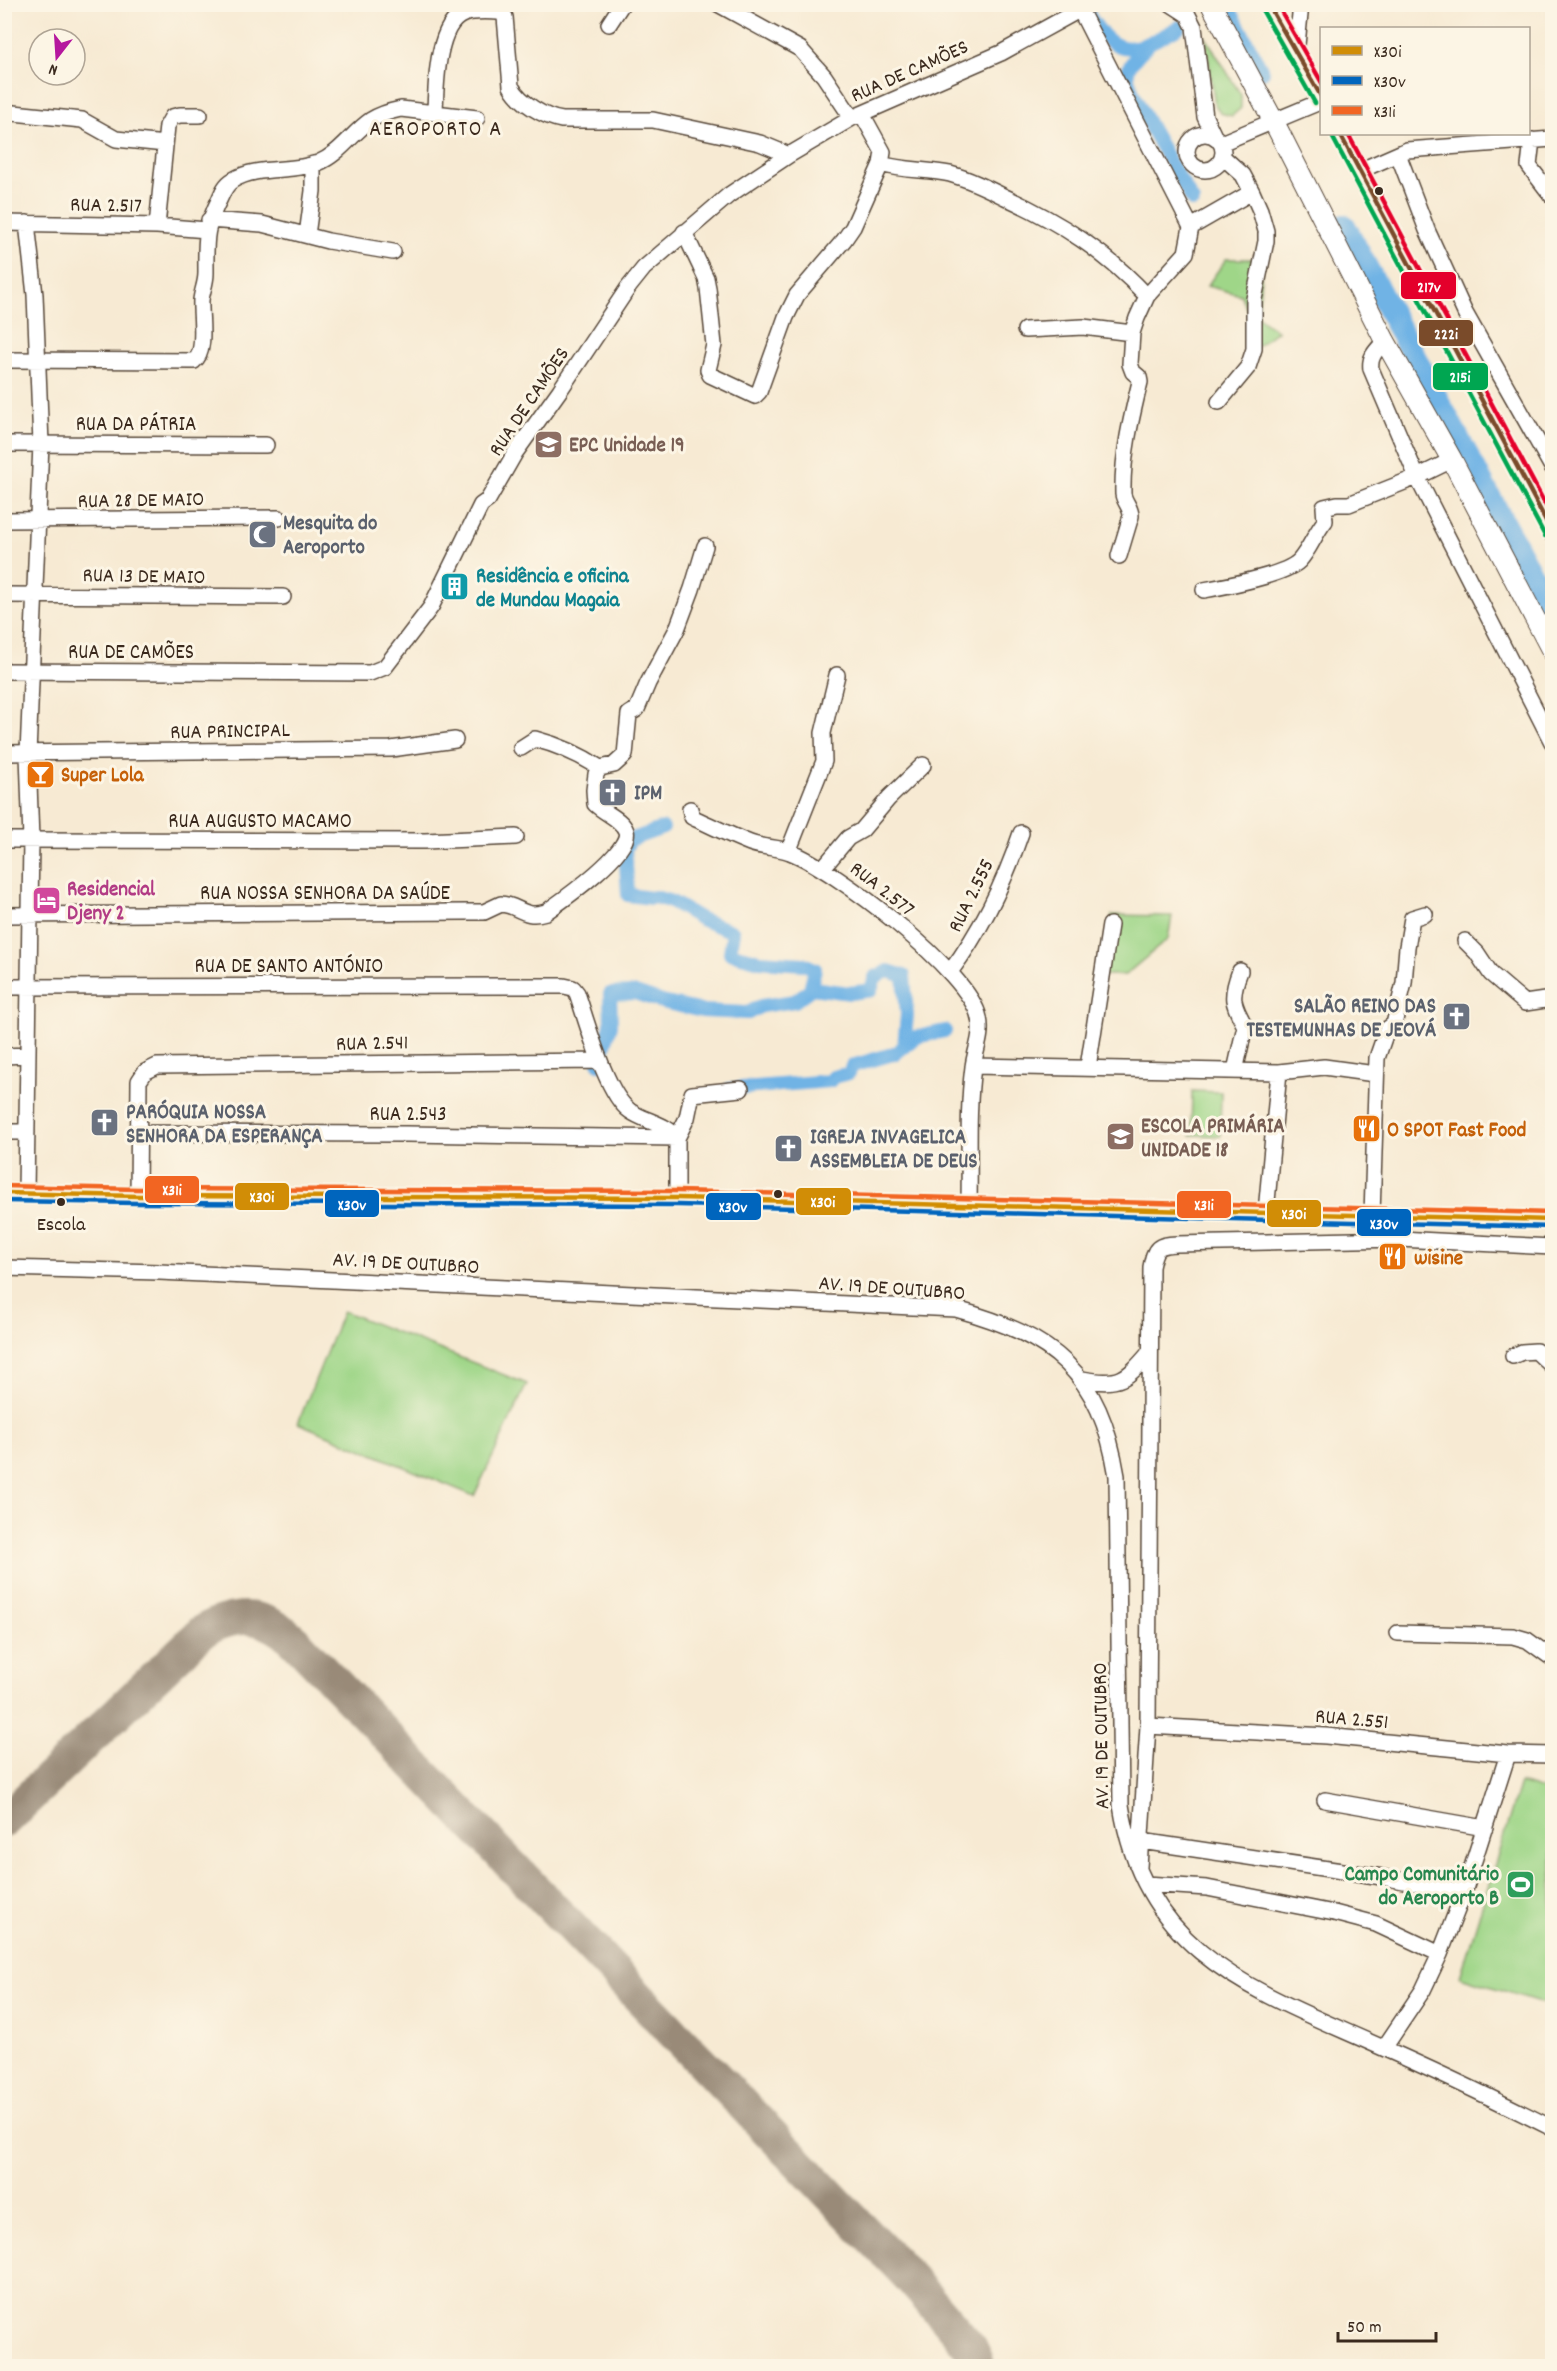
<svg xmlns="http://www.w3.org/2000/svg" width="1557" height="2371" viewBox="0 0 1557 2371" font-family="Dekko,sans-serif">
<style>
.green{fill:#9fd688;stroke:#6d8053;stroke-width:1.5}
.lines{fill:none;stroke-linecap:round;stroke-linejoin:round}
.canal{stroke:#6fb3e5;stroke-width:14}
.river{stroke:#6fb3e5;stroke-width:24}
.taxiway{stroke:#998a78;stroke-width:34}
.minor-casing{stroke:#574739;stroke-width:18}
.major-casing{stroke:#574739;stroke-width:22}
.minor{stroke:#fff;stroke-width:15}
.major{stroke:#fff;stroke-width:20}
.bus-1-casing{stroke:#fcf5e5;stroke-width:9}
.bus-2-casing{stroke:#fcf5e5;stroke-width:9}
.bus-3-casing{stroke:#fcf5e5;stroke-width:9}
.bus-4-casing{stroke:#fcf5e5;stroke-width:9}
.bus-5-casing{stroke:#fcf5e5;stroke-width:9}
.bus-6-casing{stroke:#fcf5e5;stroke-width:9}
.bus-1{stroke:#d18d06;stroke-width:4.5}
.bus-2{stroke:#0065bd;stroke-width:4.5}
.bus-3{stroke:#f26522;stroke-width:4.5}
.bus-4{stroke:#7a4b2a;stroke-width:4.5}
.bus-5{stroke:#00a651;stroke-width:4.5}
.bus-6{stroke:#e4002b;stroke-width:4.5}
.bus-dot{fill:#3b2a1e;stroke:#fcf5e5;stroke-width:2}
.labels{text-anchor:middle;stroke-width:6;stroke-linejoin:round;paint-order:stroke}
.bus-label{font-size:20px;fill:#3b2a1e;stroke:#fcf5e5}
.street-label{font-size:21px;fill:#3b2a1e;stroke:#fcf5e5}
.education-label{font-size:21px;font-weight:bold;fill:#785e54;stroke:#fcf5e5;text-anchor:start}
.worship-label{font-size:21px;font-weight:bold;fill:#5b616d;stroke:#fcf5e5;text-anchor:start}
.culture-label{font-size:21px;font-weight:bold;fill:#0d838f;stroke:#fcf5e5;text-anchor:start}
.food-label{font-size:21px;font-weight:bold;fill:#c56008;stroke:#fcf5e5;text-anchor:start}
.hotel-label{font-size:21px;font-weight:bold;fill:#b23c85;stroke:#fcf5e5;text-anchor:start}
.leisure-label{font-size:21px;font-weight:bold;fill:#27864d;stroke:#fcf5e5;text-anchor:end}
.neighbourhood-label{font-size:22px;letter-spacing:1.5px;fill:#3b2a1e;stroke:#fcf5e5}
.line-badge{stroke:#fcf5e5;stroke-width:2}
.badge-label{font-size:16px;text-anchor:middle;font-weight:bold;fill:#fff}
</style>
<rect width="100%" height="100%" fill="#fcf5e5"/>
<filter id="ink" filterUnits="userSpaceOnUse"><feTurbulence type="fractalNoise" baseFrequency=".0167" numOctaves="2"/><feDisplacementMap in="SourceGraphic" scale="12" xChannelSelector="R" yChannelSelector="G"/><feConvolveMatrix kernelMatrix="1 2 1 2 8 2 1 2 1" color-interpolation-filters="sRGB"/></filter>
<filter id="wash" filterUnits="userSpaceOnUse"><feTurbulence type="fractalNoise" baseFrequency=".008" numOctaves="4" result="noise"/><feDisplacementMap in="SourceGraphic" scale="24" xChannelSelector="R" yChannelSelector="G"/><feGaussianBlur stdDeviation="1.35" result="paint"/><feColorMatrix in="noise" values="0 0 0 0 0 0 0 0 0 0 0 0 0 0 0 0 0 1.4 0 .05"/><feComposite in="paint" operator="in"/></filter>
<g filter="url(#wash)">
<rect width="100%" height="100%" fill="#f7ead3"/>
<path class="green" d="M 1205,36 L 1241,95 L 1241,108 L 1232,116 L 1220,113 L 1215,105 Z
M 1226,259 L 1262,259 L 1258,317 L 1277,331 L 1251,351 L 1250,318 L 1241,295 L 1207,286 Z
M 1112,915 L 1172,916 L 1168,939 L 1125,975 L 1102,975 Z
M 1192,1091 L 1221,1092 L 1220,1136 L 1191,1135 Z
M 343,1311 L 527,1384 L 474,1496 L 298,1423 Z
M 1520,1783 L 1552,1793 L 1552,2006 L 1460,1977 Z"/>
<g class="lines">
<path class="canal" d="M 1227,4 L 1263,72
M 1087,12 C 1116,62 1136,52 1179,27
M 1148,45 C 1141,52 1131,60 1128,71 C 1124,89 1181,180 1193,201
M 663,828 L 630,840 L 625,849 L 628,895 L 651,898 L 655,897 L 672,902 L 701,919 L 733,932 L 730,953 L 760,961 L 804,964 L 815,969 L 810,989
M 599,1064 L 611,1025 L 610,994 L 635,993 L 662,1002 L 702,1011 L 748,1013 L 761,1006 L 795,1001 L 812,988 L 850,993 L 871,990 L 875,977 L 888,971 L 904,976 L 907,1015 L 904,1047
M 730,1089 L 830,1081 L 833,1077 L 849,1073 L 852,1066 L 896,1053 L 916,1037 L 945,1031"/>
<path class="river" d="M 1344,226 L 1552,614"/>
<path class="taxiway" d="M 4,1821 L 203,1631 C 239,1611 265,1614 295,1641 L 910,2278 L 971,2348 L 977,2361 L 977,2366"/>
</g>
</g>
<g filter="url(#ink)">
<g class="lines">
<defs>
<path id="minor" d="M 718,4 L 800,49 L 824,76 L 852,118
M 1077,4 L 1191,227 L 1186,253 L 1147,296 L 1137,318 L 1132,333 L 1130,364 L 1133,372 L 1139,377 L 1140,382 C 1131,419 1122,456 1123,494 C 1124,502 1131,507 1131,516 L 1119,556
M 1171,4 L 1188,15 L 1194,27 L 1205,117 L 1214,136
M 609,24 L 622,4
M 1296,55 L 1301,4
M 4,112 L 82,120 L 116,139 L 165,144
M 435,112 C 436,87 436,24 464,14 C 475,10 490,12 501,12 L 505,17 L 511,86 C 520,103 544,117 562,120 L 653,120 L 760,143 L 789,155
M1187 152a18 18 0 1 1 36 0a18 18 0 1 1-36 0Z
M 1532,140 L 1529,166 L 1552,196
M 1221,143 L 1322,101
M 1398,154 L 1427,230 L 1465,313 L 1552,467
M 881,164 C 904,171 927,169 950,174 C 969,179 987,188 1005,197 C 1061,223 1105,251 1147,296
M 1359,171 L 1407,150 L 1552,139
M 209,220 L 262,224 L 328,241 L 393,252
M 4,223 L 157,226 L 207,230
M 157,226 L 167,126 L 172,117 L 180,115 L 200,115
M 1191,227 L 1252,192 L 1243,175 L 1223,157
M 684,232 L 706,278 L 708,288 L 714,345 L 708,370 L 710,375 L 755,396 L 759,392 L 786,317 L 797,295 L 844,240 L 853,227 L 881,164 L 883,152 L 862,114
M 307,235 L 313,191 L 313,164
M 1025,330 L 1083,327 L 1132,333
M 1385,341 C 1377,350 1369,356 1371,369 L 1417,477 L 1552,742
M 4,360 L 194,361 C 207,352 200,316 201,300 C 202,291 206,283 206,273 C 206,240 204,230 220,198 C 223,191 226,184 233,180 C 258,165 291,173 318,163 C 340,154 352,133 371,120 C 380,114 391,111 401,109 L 477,118
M 1219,402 L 1248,367 L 1254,349 L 1254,299 L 1266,241 L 1266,231 L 1260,210 L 1252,192
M 4,444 L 266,445
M 4,520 L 279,518
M 1204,590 C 1226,586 1285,575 1299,561 C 1310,549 1315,533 1325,521 L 1324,507 L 1337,504 L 1349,504 L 1417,477 L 1452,460
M 4,595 L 283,597
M 4,671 L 370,673 L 385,667 L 431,607 L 481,505 L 488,500 L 515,453 L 560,390 L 628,288 L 644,268 L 729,195 L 789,155 L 852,118 L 1001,53 L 1090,4
M 521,748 L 535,739 C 558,745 579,754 600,768
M 4,753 L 391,749 L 455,740
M 690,809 L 692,817 L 696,819 C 714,827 732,836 750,843 C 763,848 778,847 790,852 C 835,869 970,972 979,1018 C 983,1036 975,1050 973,1067 C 967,1112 970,1159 969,1204
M 4,840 L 425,841 L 516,837
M 790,852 L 790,847 L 824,761 L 823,733 L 837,675
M 822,869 L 848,838 L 862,830 L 889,798 L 923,765
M 4,915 L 467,912 L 484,912 L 501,904 C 519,905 523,919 546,912 C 560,902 633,851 626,831 C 622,819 604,813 595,804 L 594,790 L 596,774 L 600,768 L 614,765 L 625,755 L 629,714 L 637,709 L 648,683 L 677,629 L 692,589 L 705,546
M 1465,941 L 1477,953 L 1491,974 L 1525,1003 L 1552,999
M 950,972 C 982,929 1004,884 1021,833
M 4,987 L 564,986 L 573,988 L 577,993 C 587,1022 606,1094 630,1111 C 644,1121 667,1124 677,1138
M 4,1056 L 27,1055
M 973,1066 L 1279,1072 L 1324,1067 L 1375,1074
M 1088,1067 L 1110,925
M 1235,1071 L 1245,1026 C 1232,1003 1230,997 1240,971
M 4,1132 L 27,1132
M 138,1133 L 407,1134 L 677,1138
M 4,1193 L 138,1196 L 677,1198 L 1552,1220
M 26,1193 L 31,840 L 28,754 L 41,444 L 35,295 L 27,223
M 138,1196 L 139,1081 L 145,1072 L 157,1066 L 600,1061
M 677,1198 L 677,1138 L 687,1118 L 692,1094 L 741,1089
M 1266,1212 L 1279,1072
M 1372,1215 L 1377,1058 L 1387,1029 L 1394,1024 L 1396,1016 L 1404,983 L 1407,947 L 1412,918 L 1425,914
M 4,1268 L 159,1272 L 956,1309 C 1054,1336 1100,1372 1117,1476 L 1121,1805 C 1145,1958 1259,1992 1383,2048 C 1440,2073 1496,2100 1552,2128
M 1513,1356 L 1522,1352 L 1536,1351 L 1552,1366
M 1082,1379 C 1120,1386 1126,1380 1150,1352
M 1398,1633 L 1513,1636 L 1527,1640 L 1552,1658
M 1148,1726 L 1326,1736 L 1508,1754 L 1552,1755
M 1325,1800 L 1485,1828
M 1141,1841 L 1382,1877 L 1464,1892
M 1139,1867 L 1148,1726 L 1151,1267 C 1155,1247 1157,1245 1177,1244 L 1400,1239 L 1552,1247
M 1146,1884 L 1207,1888 L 1334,1913 L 1376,1924 L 1440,1954
M 1384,2048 L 1423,1990 L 1440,1954 L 1464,1892 L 1508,1754"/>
<path id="major" d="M 1211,4 L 1274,122 L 1385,341 L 1452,460 L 1552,651
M 1268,4 L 1322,99
M 1340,134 L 1552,532"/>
</defs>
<use href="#minor" class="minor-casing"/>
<use href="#major" class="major-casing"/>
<use href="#minor" class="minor"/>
<use href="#major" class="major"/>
<defs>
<path id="bus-1" d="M 4,1193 L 138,1196 L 677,1198 L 1552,1220"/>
<path id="bus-2" d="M 4,1201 L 138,1203 L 677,1205 L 1552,1227"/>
<path id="bus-3" d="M 4,1186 L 138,1189 L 677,1191 L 1552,1213"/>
<path id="bus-4" d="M 1268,4 L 1322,98
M 1340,134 L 1552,532"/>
<path id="bus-5" d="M 1261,8 L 1315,103
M 1333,138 L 1545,536"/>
<path id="bus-6" d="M 1277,4 L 1322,83
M 1348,134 L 1552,517"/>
</defs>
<use href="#bus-1" class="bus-1-casing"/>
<use href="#bus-2" class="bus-2-casing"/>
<use href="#bus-3" class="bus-3-casing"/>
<use href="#bus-4" class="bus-4-casing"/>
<use href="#bus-5" class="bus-5-casing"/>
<use href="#bus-6" class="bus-6-casing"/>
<use href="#bus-1" class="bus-1"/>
<use href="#bus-2" class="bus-2"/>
<use href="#bus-3" class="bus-3"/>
<use href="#bus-4" class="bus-4"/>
<use href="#bus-5" class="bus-5"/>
<use href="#bus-6" class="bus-6"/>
</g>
</g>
<defs>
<symbol id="school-square" viewBox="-11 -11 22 22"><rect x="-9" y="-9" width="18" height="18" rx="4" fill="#8d6e63" stroke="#fcf5e5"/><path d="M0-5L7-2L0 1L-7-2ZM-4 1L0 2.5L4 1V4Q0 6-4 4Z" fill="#fff"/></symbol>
<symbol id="mosque-square" viewBox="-11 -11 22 22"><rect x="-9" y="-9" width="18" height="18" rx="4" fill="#6b7280" stroke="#fcf5e5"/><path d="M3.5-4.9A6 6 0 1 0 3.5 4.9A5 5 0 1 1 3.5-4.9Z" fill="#fff"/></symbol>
<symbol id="building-square" viewBox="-11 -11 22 22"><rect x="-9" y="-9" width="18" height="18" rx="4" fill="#0f9aa8" stroke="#fcf5e5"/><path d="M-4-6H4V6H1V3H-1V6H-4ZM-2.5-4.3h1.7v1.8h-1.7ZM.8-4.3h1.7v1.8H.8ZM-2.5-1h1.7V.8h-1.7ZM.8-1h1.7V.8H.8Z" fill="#fff"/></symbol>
<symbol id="bar-square" viewBox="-11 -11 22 22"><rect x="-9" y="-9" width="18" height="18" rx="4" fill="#e8710a" stroke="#fcf5e5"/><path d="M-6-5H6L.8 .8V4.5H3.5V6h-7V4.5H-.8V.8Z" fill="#fff"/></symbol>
<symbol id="church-square" viewBox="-11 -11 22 22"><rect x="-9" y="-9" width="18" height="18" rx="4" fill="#6b7280" stroke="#fcf5e5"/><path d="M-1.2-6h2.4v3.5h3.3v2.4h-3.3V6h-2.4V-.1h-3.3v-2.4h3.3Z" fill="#fff"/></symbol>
<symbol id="hotel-square" viewBox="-11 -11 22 22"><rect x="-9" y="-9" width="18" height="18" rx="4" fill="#d1479c" stroke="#fcf5e5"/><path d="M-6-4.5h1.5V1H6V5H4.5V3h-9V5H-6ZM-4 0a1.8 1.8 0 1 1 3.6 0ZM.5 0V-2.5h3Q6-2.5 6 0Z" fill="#fff"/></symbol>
<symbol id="restaurant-square" viewBox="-11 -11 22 22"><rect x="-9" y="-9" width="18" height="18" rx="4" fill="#e8710a" stroke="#fcf5e5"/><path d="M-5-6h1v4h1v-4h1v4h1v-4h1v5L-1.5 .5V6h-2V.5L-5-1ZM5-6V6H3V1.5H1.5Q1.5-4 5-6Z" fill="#fff"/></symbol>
<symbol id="stadium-square" viewBox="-11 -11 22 22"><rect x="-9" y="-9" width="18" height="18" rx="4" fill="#2e9e5b" stroke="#fcf5e5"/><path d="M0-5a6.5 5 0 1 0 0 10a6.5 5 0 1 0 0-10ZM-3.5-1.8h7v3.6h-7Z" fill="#fff"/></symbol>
</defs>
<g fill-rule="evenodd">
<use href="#school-square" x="532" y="428" width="33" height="33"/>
<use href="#mosque-square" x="246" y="518" width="33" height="33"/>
<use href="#building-square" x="438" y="570" width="33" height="33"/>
<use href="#bar-square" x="24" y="758" width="33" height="33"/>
<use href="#church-square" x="596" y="776" width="33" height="33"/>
<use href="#hotel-square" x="30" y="884" width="33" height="33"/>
<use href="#church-square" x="1440" y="1000" width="33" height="33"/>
<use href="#church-square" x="88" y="1106" width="33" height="33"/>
<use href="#restaurant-square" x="1350" y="1112" width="33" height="33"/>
<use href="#school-square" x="1104" y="1120" width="33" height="33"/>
<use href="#church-square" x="772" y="1132" width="33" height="33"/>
<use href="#restaurant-square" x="1376" y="1240" width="33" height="33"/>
<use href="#stadium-square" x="1504" y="1868" width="33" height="33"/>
</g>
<g class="bus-dot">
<circle cx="1379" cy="191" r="5"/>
<circle cx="778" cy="1194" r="5"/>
<circle cx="61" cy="1202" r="5"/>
</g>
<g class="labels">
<g class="bus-label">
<text x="61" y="1230">Escola</text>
</g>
<g class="street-label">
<text transform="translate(909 70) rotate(-24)" y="7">RUA DE CAMÕES</text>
<text transform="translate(106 204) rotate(1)" y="7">RUA 2.517</text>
<text transform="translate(528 401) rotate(-56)" y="7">RUA DE CAMÕES</text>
<text x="136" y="430">RUA DA PÁTRIA</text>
<text transform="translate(141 499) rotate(-1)" y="7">RUA 28 DE MAIO</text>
<text transform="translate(144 575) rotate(1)" y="7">RUA 13 DE MAIO</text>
<text x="131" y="658">RUA DE CAMÕES</text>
<text transform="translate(230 730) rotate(-1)" y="7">RUA PRINCIPAL</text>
<text x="260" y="827">RUA AUGUSTO MACAMO</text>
<text transform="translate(883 888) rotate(38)" y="7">RUA 2.577</text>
<text x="325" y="899">RUA NOSSA SENHORA DA SAÚDE</text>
<text transform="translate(970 895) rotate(-64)" y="7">RUA 2.555</text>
<text x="289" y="972">RUA DE SANTO ANTÓNIO</text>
<text transform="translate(372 1042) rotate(-1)" y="7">RUA 2.541</text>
<text x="408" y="1120">RUA 2.543</text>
<text transform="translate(406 1262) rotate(3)" y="7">AV. 19 DE OUTUBRO</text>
<text transform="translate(892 1287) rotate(4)" y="7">AV. 19 DE OUTUBRO</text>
<text transform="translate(1352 1718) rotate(5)" y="7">RUA 2.551</text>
<text transform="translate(1100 1736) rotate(-91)" y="7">AV. 19 DE OUTUBRO</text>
</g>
<g class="education-label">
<text x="569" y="451">EPC Unidade 19</text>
<text x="1141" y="1132">ESCOLA PRIMÁRIA<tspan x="1141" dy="24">UNIDADE 18</tspan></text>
</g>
<g class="worship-label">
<text x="283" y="529">Mesquita do<tspan x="283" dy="24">Aeroporto</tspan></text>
<text x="634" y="799">IPM</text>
<text x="1436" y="1012" text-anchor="end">SALÃO REINO DAS<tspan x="1436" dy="24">TESTEMUNHAS DE JEOVÁ</tspan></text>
<text x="126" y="1118">PARÓQUIA NOSSA<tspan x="126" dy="24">SENHORA DA ESPERANÇA</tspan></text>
<text x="810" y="1143">IGREJA INVAGELICA<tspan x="810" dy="24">ASSEMBLEIA DE DEUS</tspan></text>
</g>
<g class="culture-label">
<text x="476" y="582">Residência e oficina<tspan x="476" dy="24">de Mundau Magaia</tspan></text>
</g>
<g class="food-label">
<text x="61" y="781">Super Lola</text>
<text x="1387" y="1136">O SPOT Fast Food</text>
<text x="1414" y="1264">wisine</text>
</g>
<g class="hotel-label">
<text x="67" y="895">Residencial<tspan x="67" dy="24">Djeny 2</tspan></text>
</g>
<g class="leisure-label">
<text x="1499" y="1880">Campo Comunitário<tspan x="1499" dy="24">do Aeroporto B</tspan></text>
</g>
<g class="neighbourhood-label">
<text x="436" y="135">AEROPORTO A</text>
</g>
</g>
<g class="line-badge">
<rect x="1400" y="271" width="57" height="29" rx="6" fill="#e4002b"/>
<rect x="1418" y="319" width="56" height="28" rx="6" fill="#7a4b2a"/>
<rect x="1432" y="362" width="57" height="29" rx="6" fill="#00a651"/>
<rect x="144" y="1175" width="56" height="29" rx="6" fill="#f26522"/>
<rect x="234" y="1182" width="56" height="29" rx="6" fill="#d18d06"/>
<rect x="795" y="1187" width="57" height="29" rx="6" fill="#d18d06"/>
<rect x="324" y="1189" width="56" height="29" rx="6" fill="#0065bd"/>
<rect x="1176" y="1190" width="56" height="29" rx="6" fill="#f26522"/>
<rect x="705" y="1192" width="57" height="29" rx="6" fill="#0065bd"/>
<rect x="1266" y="1199" width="56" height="29" rx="6" fill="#d18d06"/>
<rect x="1356" y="1208" width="56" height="29" rx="6" fill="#0065bd"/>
</g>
<g class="badge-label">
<text x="1429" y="292">217v</text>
<text x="1446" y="339">222i</text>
<text x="1460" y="382">215i</text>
<text x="172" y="1195">X31i</text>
<text x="262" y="1202">X30i</text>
<text x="823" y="1207">X30i</text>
<text x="352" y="1210">X30v</text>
<text x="1204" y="1210">X31i</text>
<text x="733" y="1212">X30v</text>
<text x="1294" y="1219">X30i</text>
<text x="1384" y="1229">X30v</text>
</g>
<rect width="1557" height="2371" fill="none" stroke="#fcf5e5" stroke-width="24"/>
<rect x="1320" y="27" width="210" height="108" fill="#fcf5e5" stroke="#afa495" stroke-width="1.5"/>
<rect x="1332" y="46" width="30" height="9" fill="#d18d06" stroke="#afa495" stroke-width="1.5"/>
<text x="1374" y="57" font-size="18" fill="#3b2a1e">X30i</text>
<rect x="1332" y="76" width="30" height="9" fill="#0065bd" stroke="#afa495" stroke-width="1.5"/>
<text x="1374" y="87" font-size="18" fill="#3b2a1e">X30v</text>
<rect x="1332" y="106" width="30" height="9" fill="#f26522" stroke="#afa495" stroke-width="1.5"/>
<text x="1374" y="117" font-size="18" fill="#3b2a1e">X31i</text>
<g transform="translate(57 57) rotate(197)"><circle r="28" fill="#fcf5e5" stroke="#afa495" stroke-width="1.5"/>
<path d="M0-4.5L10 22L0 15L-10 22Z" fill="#b5179e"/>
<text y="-9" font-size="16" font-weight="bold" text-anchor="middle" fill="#3b2a1e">N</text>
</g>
<path d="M1338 2332v9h98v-9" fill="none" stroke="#3b2a1e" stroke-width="3"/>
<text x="1347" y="2332" font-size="18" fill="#3b2a1e" stroke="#fcf5e5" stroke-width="4.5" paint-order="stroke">50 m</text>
</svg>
